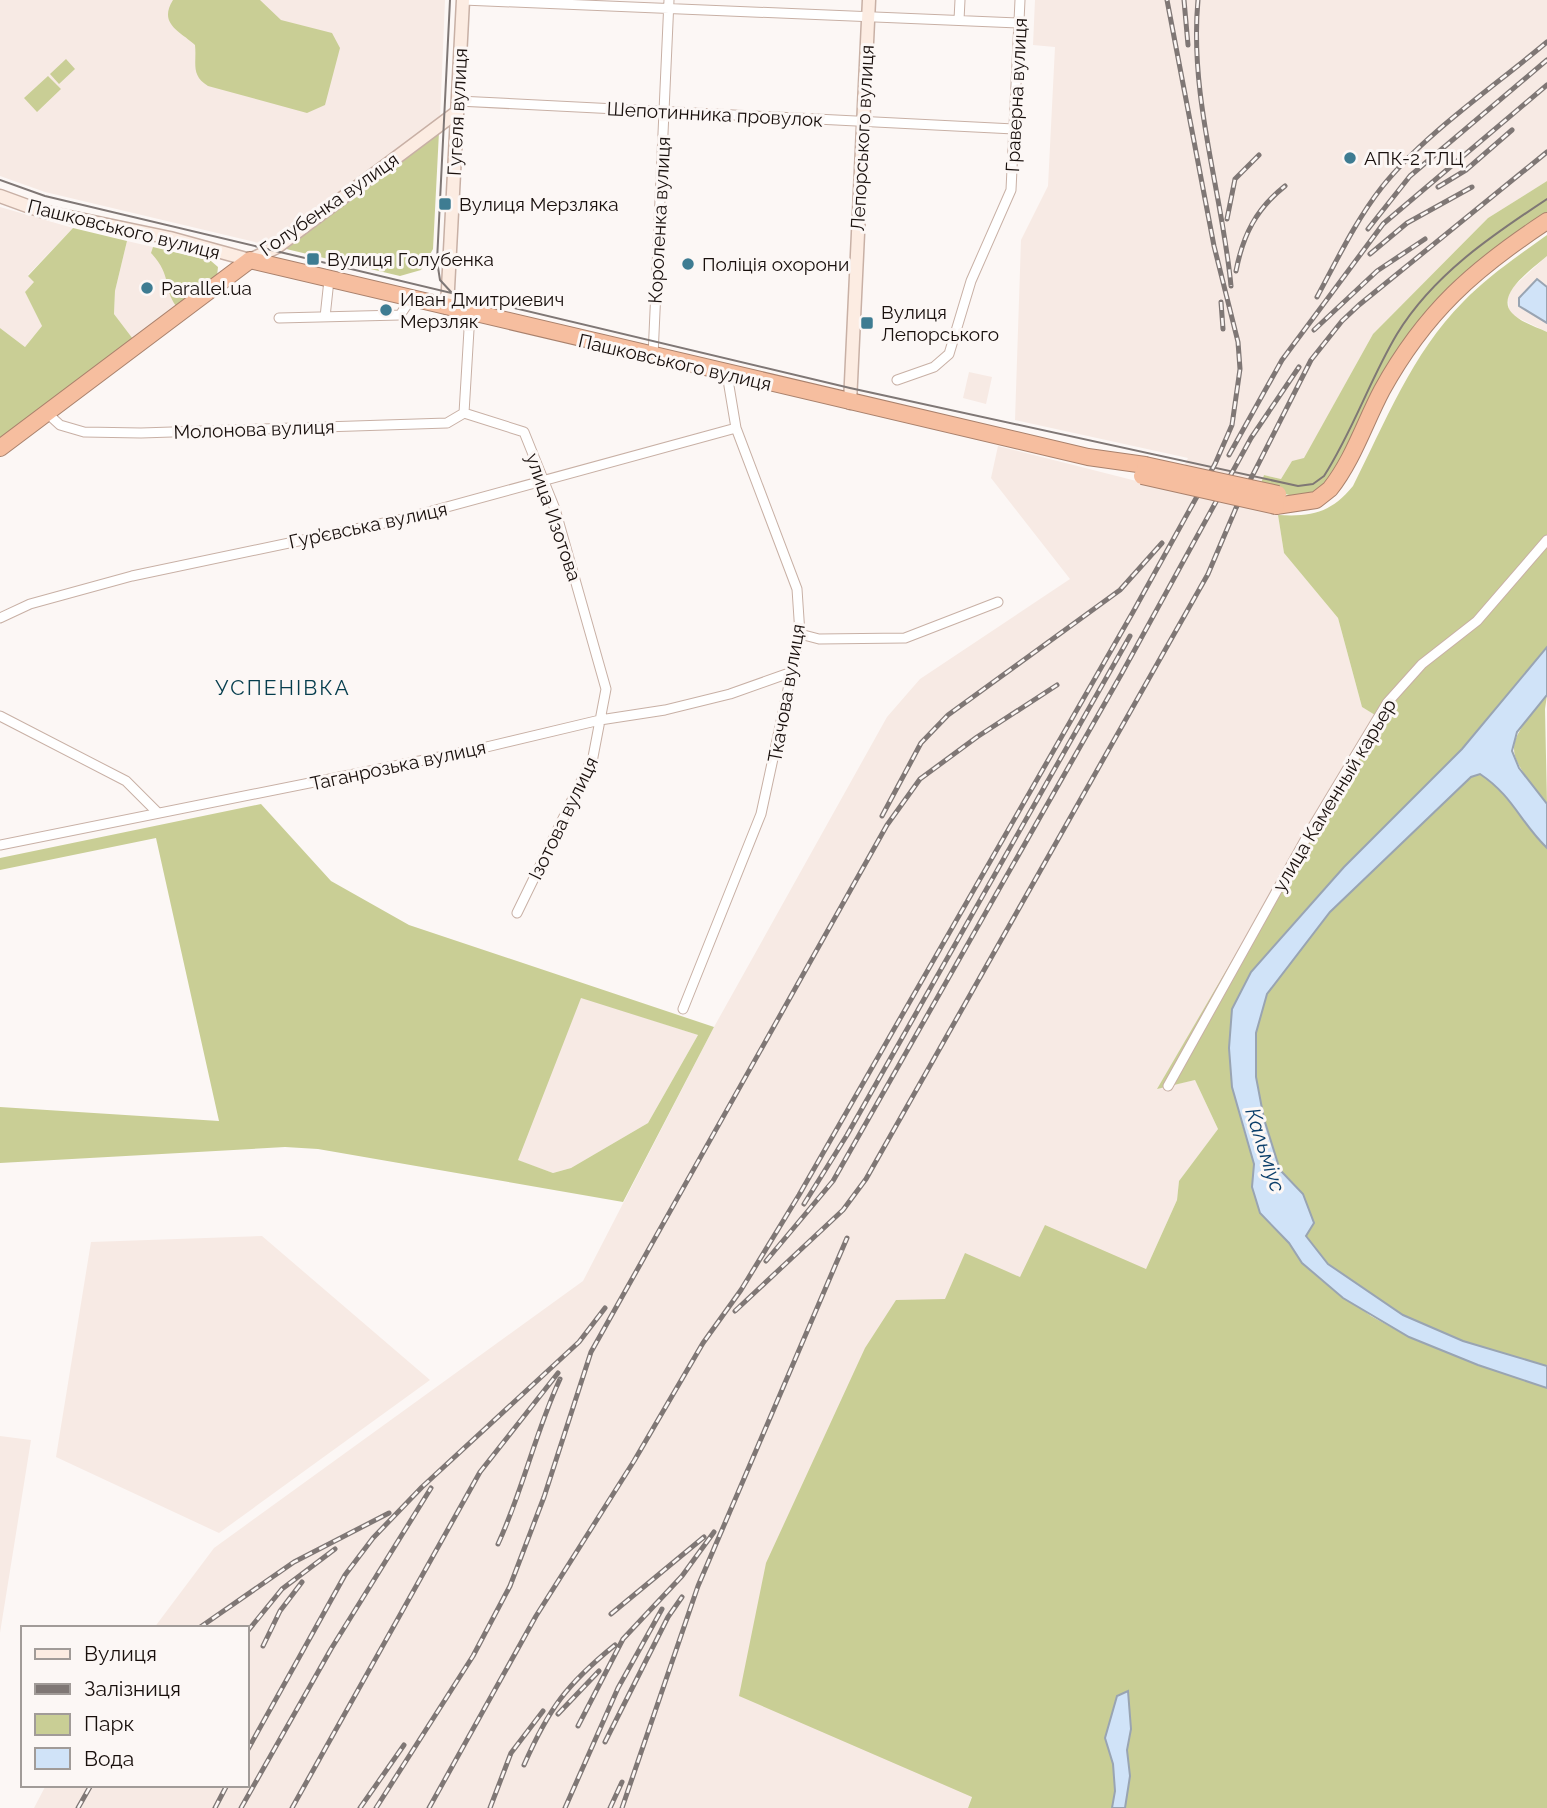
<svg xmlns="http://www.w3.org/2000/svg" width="1547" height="1808" viewBox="0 0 1547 1808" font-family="Raleway,sans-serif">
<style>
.built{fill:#f7eae4}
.green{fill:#c9ce95;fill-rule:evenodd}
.water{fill:#d0e3f8;stroke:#99a4b2;stroke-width:2}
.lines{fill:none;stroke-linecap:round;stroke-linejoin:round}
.street-casing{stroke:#c8b0a5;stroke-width:11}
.secondary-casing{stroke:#c8b0a5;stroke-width:15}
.highway-casing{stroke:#a9816c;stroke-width:18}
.street{stroke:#fff;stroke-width:9}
.secondary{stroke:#fcece2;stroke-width:12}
.highway{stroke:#f6be9f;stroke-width:16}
.tram{stroke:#7f7775;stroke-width:2}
.rail-casing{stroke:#7f7775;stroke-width:5}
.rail{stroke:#fcf7f5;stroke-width:2.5;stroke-dasharray:8;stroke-linecap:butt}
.highway-bridge-casing{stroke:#a9816c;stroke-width:18;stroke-linecap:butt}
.highway-bridge{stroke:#f6be9f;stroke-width:16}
.poi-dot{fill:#3e7c92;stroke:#fcf7f5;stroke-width:2.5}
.labels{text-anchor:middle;stroke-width:6;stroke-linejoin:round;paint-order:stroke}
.street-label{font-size:19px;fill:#19100d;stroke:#fcf7f5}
.poi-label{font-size:19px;fill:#19100d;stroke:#fcf7f5;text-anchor:start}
.neighbourhood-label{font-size:21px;letter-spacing:2px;fill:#053d4d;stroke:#fcf7f5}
.water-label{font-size:21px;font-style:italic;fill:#093d6a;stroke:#fcf7f5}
</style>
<rect width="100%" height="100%" fill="#fcf7f5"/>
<path class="built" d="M 0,0 L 445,0 L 440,119 L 267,245 L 45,192 L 0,176 Z
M 1035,0 L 1547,0 L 1547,181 L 1488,218 L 1373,334 L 1304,459 L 1292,461 L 1281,479 L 1264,475 L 1251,508 L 1278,515 L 1284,553 L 1338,618 L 1362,707 L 1375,715 L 1158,1088 L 1195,1080 L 1218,1129 L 1179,1181 L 1177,1200 L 1146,1269 L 968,1808 L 34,1808 L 46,1785 L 247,1785 L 247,1628 L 154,1628 L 214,1548 L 583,1281 L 714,1027 L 887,717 L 920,679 L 1070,579 L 991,478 L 998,446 L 1172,490 L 1188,458 L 1015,420 L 1021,240 L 1048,186 L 1055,47 L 1033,45 Z
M 0,207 L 73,228 L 28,275 L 35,282 L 25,292 L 42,326 L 25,347 L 0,328 Z
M 127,241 L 153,247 L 152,253 L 165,268 L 176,306 L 133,339 L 114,314 L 115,291 Z
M 1547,256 L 1547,332 L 1514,316 L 1509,310 L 1508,298 L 1512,288 Z
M 969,372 L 992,377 L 986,404 L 963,398 Z
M 581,997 L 698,1035 L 648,1123 L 571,1168 L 553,1173 L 517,1160 Z
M 262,1236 L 430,1380 L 219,1533 L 56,1457 L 91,1242 Z
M 0,1436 L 31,1440 L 0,1633 Z"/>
<path class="green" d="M 173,0 L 260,0 L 281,20 L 332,33 L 340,48 L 325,105 L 307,113 L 208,86 C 190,75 197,63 195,45 C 180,31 158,24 173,0 Z
M 66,59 L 75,69 L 59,84 L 50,74 Z
M 48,76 L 61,89 L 37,112 L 24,98 Z
M 439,132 L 433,249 L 421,270 L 400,276 L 282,248 Z
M 1547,181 L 1547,215 L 1449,290 L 1328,486 L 1302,498 L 1259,488 L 1264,475 L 1281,479 L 1292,461 L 1304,458 L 1373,334 L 1488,218 Z
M 73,228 L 127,241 L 115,291 L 114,314 L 133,339 L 0,439 L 0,328 L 25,347 L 42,326 L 25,292 L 34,282 L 28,276 Z
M 1547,235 L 1547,256 C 1535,267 1494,294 1512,313 C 1520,322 1536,327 1547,332 L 1547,647 L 1462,749 L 1344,867 L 1251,972 L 1242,1124 L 1254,1164 L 1252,1187 L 1302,1263 L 1321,1280 L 1371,1316 L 1409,1337 L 1478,1365 L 1547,1388 L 1547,1808 L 968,1808 L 972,1797 L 739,1696 L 766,1563 L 865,1348 L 896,1300 L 945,1299 L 965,1253 L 1020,1277 L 1045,1225 L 1146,1269 L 1177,1200 L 1179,1181 L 1218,1129 L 1195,1080 L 1157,1089 L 1375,715 L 1362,707 L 1338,618 L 1284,553 L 1278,515 C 1311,517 1331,513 1353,486 C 1385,423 1412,353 1463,302 C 1488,276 1518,256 1547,235 Z
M 153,247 L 211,261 L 218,267 L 217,276 L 176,306 C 163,288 172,275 151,253 Z
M 1547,695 L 1545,709 L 1547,804 C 1504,749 1502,749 1547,695 Z
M 1480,774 C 1509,794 1523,822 1547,848 L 1547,1366 L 1463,1341 L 1403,1315 L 1328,1264 L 1306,1236 L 1314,1223 L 1303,1194 L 1280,1170 L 1264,1119 L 1256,1077 L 1256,1033 L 1267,994 L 1330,912 L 1471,777 Z
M 261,804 L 331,881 L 409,925 L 714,1027 L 623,1202 L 318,1149 L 285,1147 L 0,1163 L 0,1107 L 219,1121 L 156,838 L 0,870 L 0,858 ZM 581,998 L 698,1035 L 648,1123 L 571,1168 L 553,1173 L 518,1160 Z"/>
<path class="water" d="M 1537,279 L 1547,287 L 1547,323 L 1519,306 L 1519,298 Z
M 1547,647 L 1547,695 L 1517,732 L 1512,751 L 1519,768 L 1547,804 L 1547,848 C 1520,822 1513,796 1480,774 L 1471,777 L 1330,912 L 1267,994 L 1256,1033 L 1256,1077 L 1264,1119 L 1280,1170 L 1303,1194 L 1314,1223 L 1306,1236 L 1328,1264 L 1403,1315 L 1463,1341 L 1547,1366 L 1547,1388 L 1478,1365 L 1409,1337 L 1343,1298 L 1302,1263 L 1289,1243 L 1260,1213 L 1252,1187 L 1254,1164 L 1232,1087 L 1229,1048 L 1232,1009 L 1251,972 L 1344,867 L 1462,749 Z
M 1128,1691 L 1131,1729 L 1127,1750 L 1130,1776 L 1125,1808 L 1112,1808 L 1115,1791 L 1113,1764 L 1105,1738 L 1117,1696 Z"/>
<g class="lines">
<defs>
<path id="street" d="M 463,0 L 1019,23
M 959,20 L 960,0
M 458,101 L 1014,129
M 325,317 L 329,280
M 279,318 L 400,315 L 411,299
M 653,356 L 669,0
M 897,380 L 934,367 L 949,354 L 971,281 L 1011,190 L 1020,0
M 47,413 L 60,425 L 84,432 L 141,433 L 447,423 L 464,413
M 464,413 L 524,432 L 555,509 L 606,689 L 593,757 L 517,913
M 464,413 L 470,313
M 0,618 L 30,604 L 132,576 L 403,519 L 736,428
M 800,634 L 819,639 L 905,638 L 998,602
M 0,716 L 126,781 L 157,812
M 0,845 L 474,750 L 600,720 L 665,710 L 730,694 L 792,672
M 683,1009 L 761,814 L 800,634 L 797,589 L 736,428 L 727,374
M 1168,1086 L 1309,833 L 1387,703 L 1422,664 L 1477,621 L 1547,540"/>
<path id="secondary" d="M 0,196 L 41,211 L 170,238 L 250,260 L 277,247 L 457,112
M 447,308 L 463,0
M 850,403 L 869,0"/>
<path id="highway" d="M 0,448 L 250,260 L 1088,457 L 1145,465
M 1276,506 L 1316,500 L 1330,489 C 1353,460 1365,422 1382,390 C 1425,312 1474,269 1547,221"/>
</defs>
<use href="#street" class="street-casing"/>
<use href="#secondary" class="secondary-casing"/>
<use href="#highway" class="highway-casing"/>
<use href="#street" class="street"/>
<use href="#secondary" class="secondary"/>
<use href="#highway" class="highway"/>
<path class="tram" d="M 450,0 L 437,261 L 440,280 L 452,293
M 0,180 L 45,196 L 850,388 L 1298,486 L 1313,484 L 1324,476 C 1353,431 1370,379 1397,334 C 1433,275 1491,236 1547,199"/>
<defs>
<path id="rail" d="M 1184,0 L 1188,45
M 1198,0 C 1189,97 1222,191 1231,286
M 1438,187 L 1466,170 L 1512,130
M 1227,219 L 1235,179 L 1259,155
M 1368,229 L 1410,176 L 1547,60
M 1370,254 L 1407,223 L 1472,187
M 1236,271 C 1243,235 1256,209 1285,186
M 1317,297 C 1337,260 1356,220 1382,187 C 1424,134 1495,86 1547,42
M 1221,302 L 1223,329
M 1314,330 L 1377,271 L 1425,239
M 1229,455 L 1282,360 L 1383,224 L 1547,85
M 882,816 L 921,743 L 948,715 L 1120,590 L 1162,543
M 804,1204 L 847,1135 L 1130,636
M 766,1261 L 833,1181 L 1122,673 L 1251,438 L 1299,367
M 735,1311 L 843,1210 L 866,1179 L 1208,574 L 1236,508 L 1311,360 L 1342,321 L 1359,305 L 1547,152
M 498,1544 C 523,1490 535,1433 560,1379
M 611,1614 L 704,1537
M 199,1628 L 294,1562 L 389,1513
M 247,1632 L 282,1589 L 335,1549
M 263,1646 L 280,1611 L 302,1582
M 558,1714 L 599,1671
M 578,1726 L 623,1639 L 682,1576 L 714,1532
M 605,1742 L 668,1617 L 682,1597
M 247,1751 L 345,1575 L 373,1538 L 422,1487 L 579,1342 L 605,1308
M 524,1765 C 549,1708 567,1684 615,1645
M 78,1808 L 91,1785
M 215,1808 L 227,1785
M 241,1808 L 331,1649 L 431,1488
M 292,1808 L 480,1472 L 558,1373
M 360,1808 L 404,1745
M 376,1808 L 473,1656 L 510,1586 L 544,1497 L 591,1352 L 887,825 L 920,779 L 977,737 L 1057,685
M 429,1808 L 536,1616 L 634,1461 L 703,1343 L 741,1290 L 799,1195 L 1133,612 L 1215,464 L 1232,425 L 1240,369 L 1238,342 L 1214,246 L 1167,0
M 490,1808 L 511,1753 L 543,1711
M 565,1808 L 618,1688 L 662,1609
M 610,1808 L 622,1782
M 622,1808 L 698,1586 L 847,1238"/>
</defs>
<use href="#rail" class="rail-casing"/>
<use href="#rail" class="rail"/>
<defs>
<path id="highway-bridge" d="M 1145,465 L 1278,494
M 1142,476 L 1276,506"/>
</defs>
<use href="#highway-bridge" class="highway-bridge-casing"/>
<use href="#highway-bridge" class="highway-bridge"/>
</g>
<g class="poi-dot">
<circle cx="1350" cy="158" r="7"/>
<rect x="438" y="197" width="14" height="14" rx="3.5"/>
<rect x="306" y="252" width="14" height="14" rx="3.5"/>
<circle cx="688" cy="264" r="7"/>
<circle cx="147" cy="288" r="7"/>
<circle cx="386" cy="310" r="7"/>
<rect x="860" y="316" width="14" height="14" rx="3.5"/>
</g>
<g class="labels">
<g class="street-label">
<text transform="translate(1016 95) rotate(-87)" y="7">Граверна вулиця</text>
<text transform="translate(457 112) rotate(-87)" y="7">Гугеля вулиця</text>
<text transform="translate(715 114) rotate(3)" y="7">Шепотинника провулок</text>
<text transform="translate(862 138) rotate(-87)" y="7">Лепорського вулиця</text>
<text transform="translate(329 204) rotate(-35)" y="7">Голубенка вулиця</text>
<text transform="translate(659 220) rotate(-87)" y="7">Короленка вулиця</text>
<text transform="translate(124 229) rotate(14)" y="7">Пашковського вулиця</text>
<text transform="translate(675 362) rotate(13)" y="7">Пашковського вулиця</text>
<text transform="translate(254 429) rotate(-2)" y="7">Молонова вулиця</text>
<text transform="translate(554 517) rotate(71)" y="7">улица Изотова</text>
<text transform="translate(368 525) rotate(-12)" y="7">Гур’євська вулиця</text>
<text transform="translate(786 693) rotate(-80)" y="7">Ткачова вулиця</text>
<text transform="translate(398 765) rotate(-12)" y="7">Таганрозька вулиця</text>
<text transform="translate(1334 795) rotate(-59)" y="7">улица Каменный карьер</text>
<text transform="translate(563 818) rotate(-64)" y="7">Ізотова вулиця</text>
</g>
<g class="poi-label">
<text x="1364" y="165">АПК-2 ТЛЦ</text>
<text x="459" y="211">Вулиця Мерзляка</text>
<text x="327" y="266">Вулиця Голубенка</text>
<text x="702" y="271">Поліція охорони</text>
<text x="161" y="295">Parallel.ua</text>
<text x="400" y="306">Иван Дмитриевич<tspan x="400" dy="22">Мерзляк</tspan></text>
<text x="881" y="319">Вулиця<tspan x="881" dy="22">Лепорського</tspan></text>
</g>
<g class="neighbourhood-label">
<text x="283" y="695">УСПЕНІВКА</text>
</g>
<g class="water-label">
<text transform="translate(1265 1150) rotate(72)" y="7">Кальміус</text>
</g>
</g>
<rect x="21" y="1626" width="228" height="161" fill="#fcf7f5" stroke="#a19b98" stroke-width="2"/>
<rect x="35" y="1649" width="35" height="10" fill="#fcece2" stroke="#a19b98" stroke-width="2"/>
<text x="84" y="1661" font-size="21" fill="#19100d">Вулиця</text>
<rect x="35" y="1684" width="35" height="10" fill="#7f7775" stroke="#a19b98" stroke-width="2"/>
<text x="84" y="1696" font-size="21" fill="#19100d">Залізниця</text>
<rect x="35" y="1714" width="35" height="21" fill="#c9ce95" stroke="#a19b98" stroke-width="2"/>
<text x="84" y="1731" font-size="21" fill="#19100d">Парк</text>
<rect x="35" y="1748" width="35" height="21" fill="#d0e3f8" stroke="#a19b98" stroke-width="2"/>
<text x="84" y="1766" font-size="21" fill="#19100d">Вода</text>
</svg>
